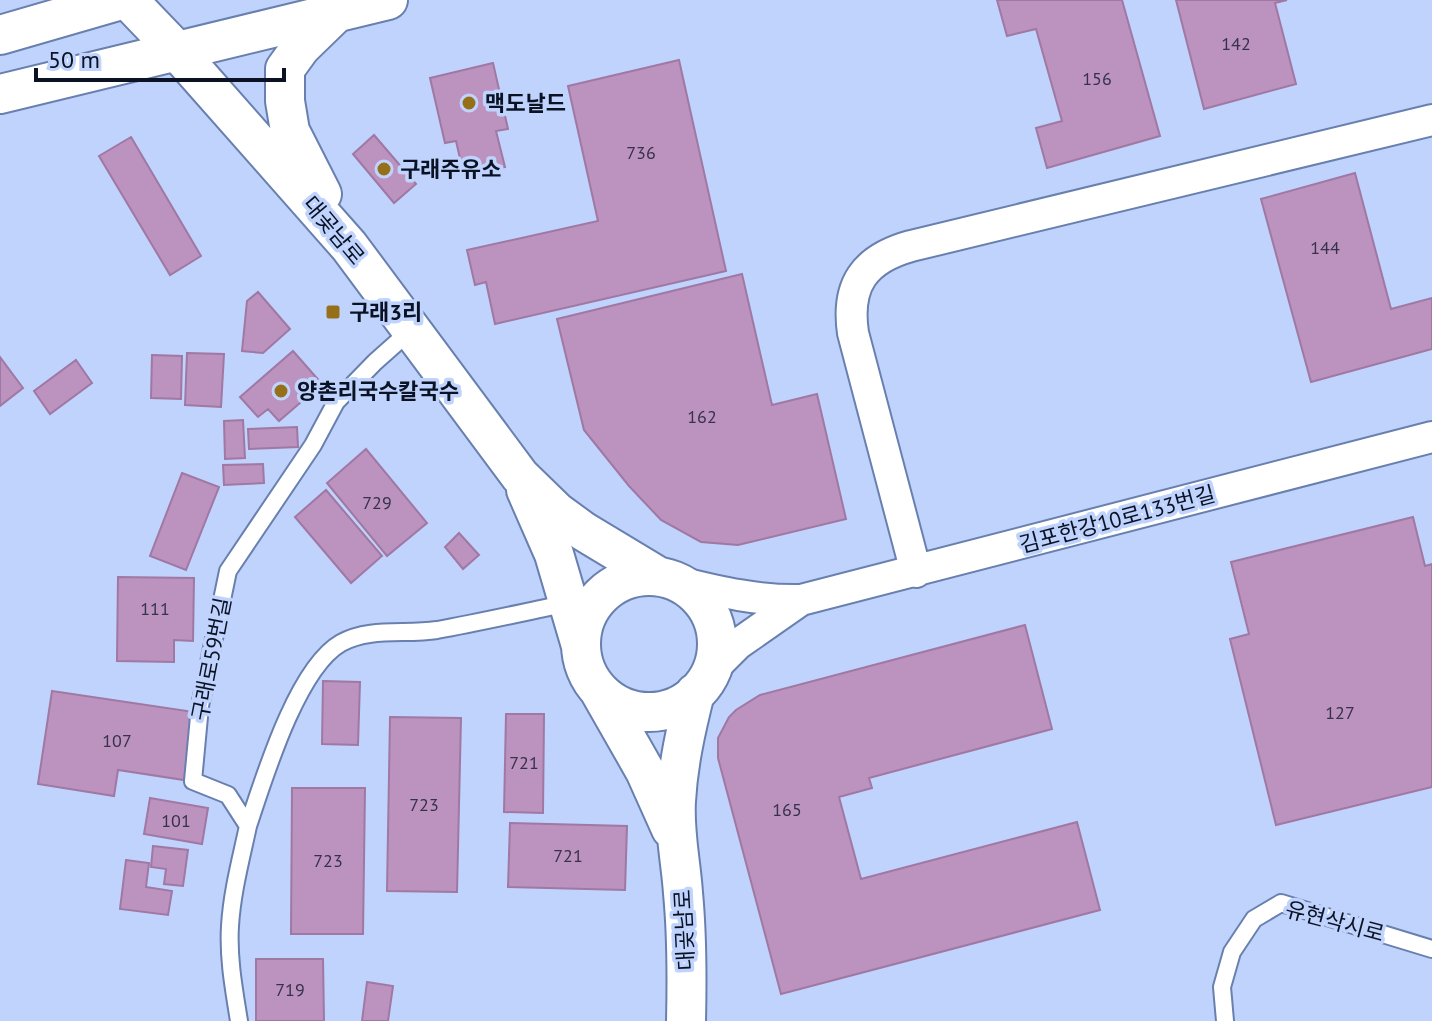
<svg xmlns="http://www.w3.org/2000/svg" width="1432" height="1021" viewBox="0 0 1432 1021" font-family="'PT Sans','Noto Sans KR',sans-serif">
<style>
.building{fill:#bc93bf;stroke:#9f78a3;stroke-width:2}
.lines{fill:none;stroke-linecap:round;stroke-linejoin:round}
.service-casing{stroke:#6980af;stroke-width:20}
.minor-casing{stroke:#6980af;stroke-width:34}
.tertiary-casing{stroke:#6980af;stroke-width:42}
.service{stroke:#fff;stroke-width:16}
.minor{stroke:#fff;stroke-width:30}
.tertiary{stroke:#fff;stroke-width:38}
.poi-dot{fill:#957019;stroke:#bfd3fd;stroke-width:3}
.labels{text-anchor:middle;stroke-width:7;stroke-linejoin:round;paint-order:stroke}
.number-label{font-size:18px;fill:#36324b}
.poi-label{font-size:22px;font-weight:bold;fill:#0a1224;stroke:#bfd3fd;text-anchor:start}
.street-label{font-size:22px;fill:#0a1224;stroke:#bfd3fd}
</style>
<rect width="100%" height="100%" fill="#bfd3fd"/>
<path class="building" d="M 997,0 L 1122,0 L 1160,136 L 1047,168 L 1036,128 L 1062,121 L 1036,29 L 1007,36 Z
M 1176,0 L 1287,0 L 1275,3 L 1296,84 L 1204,109 Z
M 679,60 L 726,271 L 495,324 L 486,282 L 475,285 L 467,250 L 598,221 L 568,86 Z
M 493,63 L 508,129 L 496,131 L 505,167 L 464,176 L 456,141 L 445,143 L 430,78 Z
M 374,135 L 416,184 L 394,203 L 353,154 Z
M 131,137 L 201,256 L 170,275 L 99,156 Z
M 1355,173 L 1391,309 L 1432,298 L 1432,349 L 1311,382 L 1261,199 Z
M 742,274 L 772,405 L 817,394 L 846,519 L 738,545 L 701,542 L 661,520 L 629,486 L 584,430 L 557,319 Z
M 258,292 L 290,329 L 263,353 L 242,351 L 247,301 Z
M 293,351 L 322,384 L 279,421 L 268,409 L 258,417 L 240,397 Z
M 187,353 L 224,354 L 221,407 L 185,405 Z
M 152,355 L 182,356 L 181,399 L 151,398 Z
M 0,357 L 23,388 L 0,406 Z
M 76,360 L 92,383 L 50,414 L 34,391 Z
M 243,420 L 245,458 L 225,459 L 224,421 Z
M 297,427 L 298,447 L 249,449 L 248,429 Z
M 366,449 L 427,523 L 387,556 L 327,483 Z
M 263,464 L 264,483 L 224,485 L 223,465 Z
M 182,473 L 219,487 L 186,570 L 150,556 Z
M 326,490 L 382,556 L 351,583 L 295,517 Z
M 1413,517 L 1425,566 L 1432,564 L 1432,787 L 1276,825 L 1230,639 L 1249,634 L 1231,562 Z
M 459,533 L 479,555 L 463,569 L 445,547 Z
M 118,577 L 194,578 L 193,641 L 174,640 L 174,662 L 117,661 Z
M 1025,625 L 1052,729 L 869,778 L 872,788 L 839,797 L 861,879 L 1077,822 L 1100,910 L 781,994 L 718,758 L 718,738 L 729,717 L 736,710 L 760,695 Z
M 323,681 L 360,682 L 358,745 L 322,744 Z
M 52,691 L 194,712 L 184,780 L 118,770 L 114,796 L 38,784 Z
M 506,714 L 544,714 L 543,813 L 504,812 Z
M 390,717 L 461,718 L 457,892 L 387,891 Z
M 292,788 L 365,788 L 363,934 L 291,934 Z
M 150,798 L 208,808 L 202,844 L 144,834 Z
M 510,823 L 627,826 L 625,890 L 508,887 Z
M 153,846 L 188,850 L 183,886 L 164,884 L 166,869 L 151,867 Z
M 126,860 L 149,863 L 146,887 L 172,891 L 168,915 L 120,909 Z
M 256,959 L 323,959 L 324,1021 L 256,1021 Z
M 367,982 L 393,986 L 388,1021 L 362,1021 Z"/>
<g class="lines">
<defs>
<path id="service" d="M 248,826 C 264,778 297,668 341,643 C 370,627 405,635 437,630 C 481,622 525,612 569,603
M 239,1021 C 234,990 228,958 230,926 C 232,892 241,859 248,826 L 228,795 L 193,781 L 200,706 L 228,571 L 313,445 L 336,402 L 375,362 L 411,330
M 1225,1021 L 1222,987 L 1232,952 L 1254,919 L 1281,903 L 1432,949"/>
<path id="minor" d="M 916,572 L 853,333 C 846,285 864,259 911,246 L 1432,120
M 679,582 C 720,592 758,601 801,600 L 1432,437
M 709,673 L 738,644 L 801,600"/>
<path id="tertiary" d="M 128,0 L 176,50 L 349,246 L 520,476 L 557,512 L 583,531 L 656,575
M 0,35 L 121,0
M 0,94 L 388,0
M 322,194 L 290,131 L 285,101 L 285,69 L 301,47 L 335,14
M 526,490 L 554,554 L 581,646
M581 644a68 68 0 1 1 136 0a68 68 0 1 1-136 0Z
M 600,692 L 645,771 L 671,829
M 686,1021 C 687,978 687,935 683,893 C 681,862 674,833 676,801 C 678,764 686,729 695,693"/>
</defs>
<use href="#service" class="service-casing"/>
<use href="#minor" class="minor-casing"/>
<use href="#tertiary" class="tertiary-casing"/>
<use href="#service" class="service"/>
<use href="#minor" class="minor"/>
<use href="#tertiary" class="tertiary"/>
</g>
<g class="poi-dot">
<circle cx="469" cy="103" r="8"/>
<circle cx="384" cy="169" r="8"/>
<rect x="325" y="304" width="16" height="16" rx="4"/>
<circle cx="281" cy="391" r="8"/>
</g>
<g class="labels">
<g class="number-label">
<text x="1236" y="50">142</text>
<text x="1097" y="85">156</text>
<text x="641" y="159">736</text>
<text x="1325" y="254">144</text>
<text x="702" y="423">162</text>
<text x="377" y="509">729</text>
<text x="155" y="615">111</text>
<text x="1340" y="719">127</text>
<text x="117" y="747">107</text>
<text x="524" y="769">721</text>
<text x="424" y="811">723</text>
<text x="787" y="816">165</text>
<text x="176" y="827">101</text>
<text x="568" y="862">721</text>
<text x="328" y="867">723</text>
<text x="290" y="996">719</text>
</g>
<g class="poi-label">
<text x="485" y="111">맥도날드</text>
<text x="400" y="177">구래주유소</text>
<text x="349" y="320">구래3리</text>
<text x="297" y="399">양촌리국수칼국수</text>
</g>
<g class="street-label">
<text transform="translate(334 230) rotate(50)" y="8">대곶남로</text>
<text transform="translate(1117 519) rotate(-15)" y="8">김포한강10로133번길</text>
<text transform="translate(211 659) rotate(-79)" y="8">구래로59번길</text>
<text transform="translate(1335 921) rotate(15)" y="8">유현삭시로</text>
<text transform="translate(684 930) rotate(-93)" y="8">대곶남로</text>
</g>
</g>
<path d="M36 68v12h248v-12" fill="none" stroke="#0a1224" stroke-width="4"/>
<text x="48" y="68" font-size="24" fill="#0a1224" stroke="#bfd3fd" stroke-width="6" paint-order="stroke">50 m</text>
</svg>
